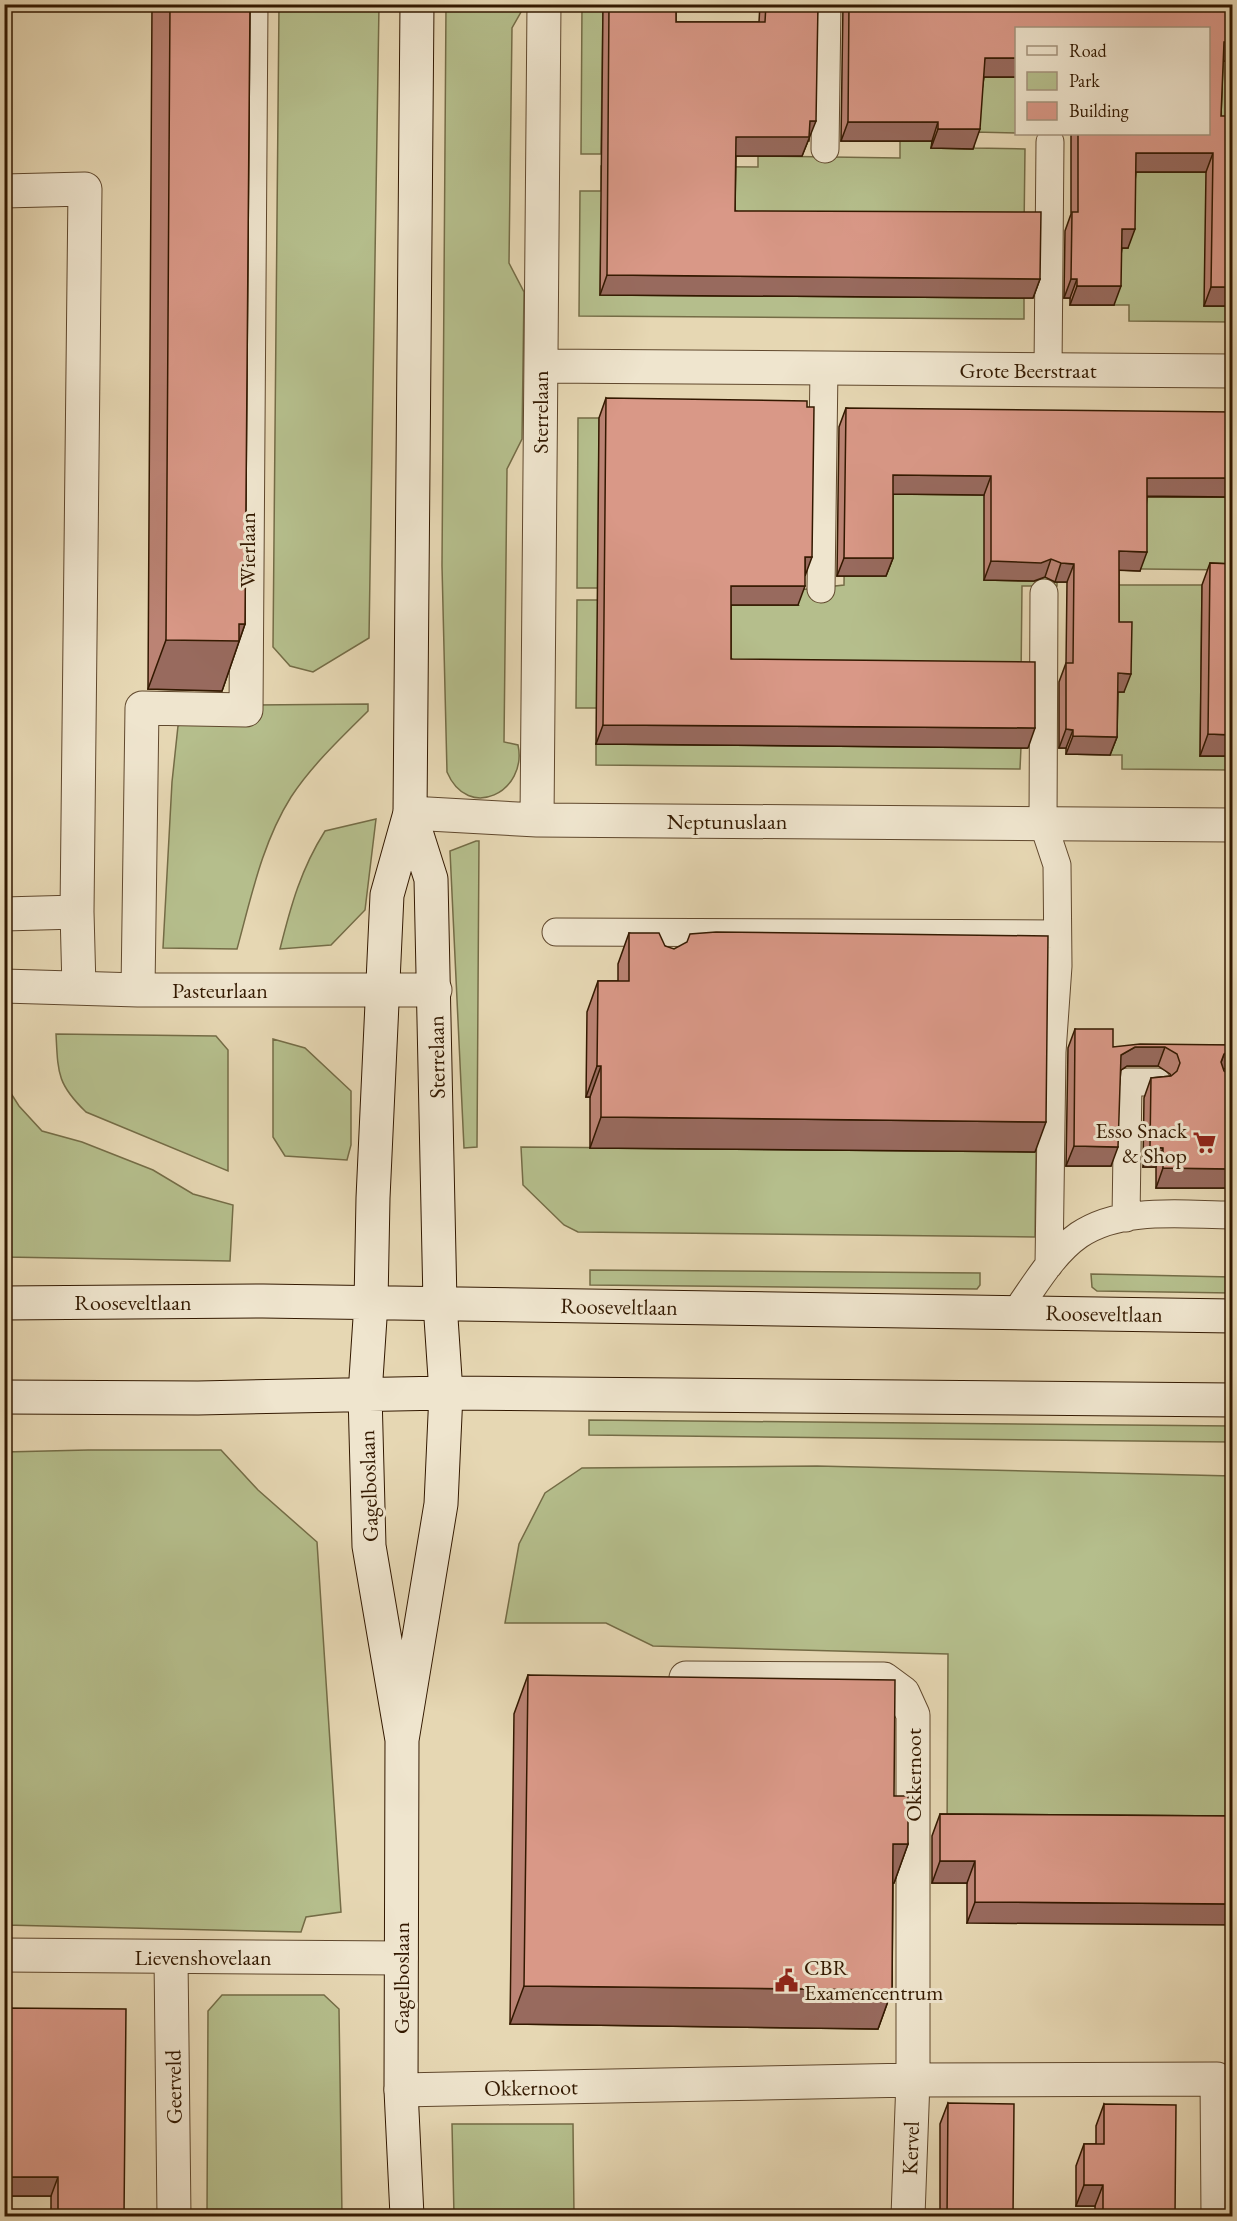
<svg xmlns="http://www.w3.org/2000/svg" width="1237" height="2221" viewBox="0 0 1237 2221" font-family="'EB Garamond',serif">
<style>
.green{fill:#b5be8c;stroke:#746c46;stroke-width:1.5}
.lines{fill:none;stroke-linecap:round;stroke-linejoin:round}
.lane-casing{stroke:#60482d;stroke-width:29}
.street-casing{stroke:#60482d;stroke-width:35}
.secondary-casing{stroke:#331900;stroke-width:35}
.lane{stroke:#efe5ce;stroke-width:27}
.street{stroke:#efe5ce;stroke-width:33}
.secondary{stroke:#efe5ce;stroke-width:33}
.wall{fill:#bb8374;stroke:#331900;stroke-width:1.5}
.shaded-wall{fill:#986a5e;stroke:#331900;stroke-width:1.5}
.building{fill:#d99887;stroke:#331900;stroke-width:1.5}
.labels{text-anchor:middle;stroke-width:6;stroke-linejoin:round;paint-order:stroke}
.street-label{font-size:22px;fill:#331900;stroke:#efe5ce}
.poi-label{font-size:22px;fill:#331900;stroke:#efe5ce;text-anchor:end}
</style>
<rect width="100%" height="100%" fill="#e6d7b3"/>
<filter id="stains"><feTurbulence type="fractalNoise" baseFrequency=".00333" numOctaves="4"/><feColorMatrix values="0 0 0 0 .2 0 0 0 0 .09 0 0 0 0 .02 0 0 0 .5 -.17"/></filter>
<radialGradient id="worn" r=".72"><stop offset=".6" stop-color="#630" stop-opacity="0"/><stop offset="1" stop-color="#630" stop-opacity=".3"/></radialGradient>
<path class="green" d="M 279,5 L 379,5 L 369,638 L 313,672 L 290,666 L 273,647 Z
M 446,5 L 525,5 L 512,28 L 509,263 L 524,292 L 522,439 L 507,469 L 504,742 L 518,745 C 528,792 468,822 447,772 L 442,566 Z
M 582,5 L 603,5 L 601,154 L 581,154 Z
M 1016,59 L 1016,133 L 974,132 L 974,148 L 1025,149 L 1024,231 L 601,228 L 600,294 L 1024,298 L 1024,319 L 579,316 L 580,191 L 601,191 L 601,166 L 758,167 L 758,156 L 900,158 L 900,141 L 849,141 Z
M 1208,61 L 1232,61 L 1232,119 L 1209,119 Z
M 1116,134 L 1206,135 L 1232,306 L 1232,322 L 1129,321 L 1129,305 L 1114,305 Z
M 578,418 L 599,418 L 598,588 L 577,588 Z
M 845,493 L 1232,497 L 1232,570 L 1057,568 L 1057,586 L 1022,586 L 1021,681 L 597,678 L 597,708 L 576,708 L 577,600 L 754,600 L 798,590 L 844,585 Z
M 1112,585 L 1202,585 L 1200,756 L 1232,756 L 1232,770 L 1122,769 L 1122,755 L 1110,755 Z
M 368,704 L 368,711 C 341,738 312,765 291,797 C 262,843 251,898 237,949 L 163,948 L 172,782 L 178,726 L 204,711 L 241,705 Z
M 596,744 L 1021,747 L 1020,769 L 596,765 Z
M 376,819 L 365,910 L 331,945 L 280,949 C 291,905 301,869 325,831 Z
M 476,841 L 479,841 L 477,1147 L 464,1148 L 450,851 Z
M 56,1034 L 216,1036 L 228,1050 L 228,1171 L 86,1112 C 57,1084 58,1073 56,1034 Z
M 273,1039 L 305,1048 L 351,1091 L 351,1145 L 347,1160 L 285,1156 L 273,1137 Z
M 5,1084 L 19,1106 L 42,1131 L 82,1142 L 153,1170 L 193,1194 L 233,1205 L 230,1261 L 5,1257 Z
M 521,1147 L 1036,1151 L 1035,1237 L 578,1232 L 564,1225 L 523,1185 Z
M 590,1270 L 980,1273 L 980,1285 L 977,1289 L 590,1285 Z
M 1091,1274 L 1232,1277 L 1232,1293 L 1097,1291 L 1092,1287 Z
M 589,1420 L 1232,1426 L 1232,1442 L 589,1435 Z
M 88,1450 L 221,1450 L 258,1490 L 317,1542 L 341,1912 L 306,1917 L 301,1932 L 5,1925 L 5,1452 Z
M 817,1466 L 1232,1476 L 1232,1839 L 947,1836 L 948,1654 L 653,1646 L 606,1623 L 505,1623 L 519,1544 L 545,1493 L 582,1468 Z
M 222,1995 L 324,1995 L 339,2009 L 342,2216 L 207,2216 L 208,2011 Z
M 452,2124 L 573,2124 L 574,2216 L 454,2216 Z"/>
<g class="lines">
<defs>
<path id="lane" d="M 825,149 L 827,4
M 1048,370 L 1050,142
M 821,589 L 824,368
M 1044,593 L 1043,823 L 1057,865 L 1058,966 L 1052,1052 L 1049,1265
M 556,932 L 1057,934
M 1126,1218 L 1128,1082 L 1157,1082
M 1017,1310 C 1035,1285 1053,1253 1079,1235 C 1122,1206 1184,1215 1232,1215"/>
<path id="street" d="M 4,191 L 85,189 L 77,912 L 79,988
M 541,366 L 1232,371
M 410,813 L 537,820 L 1232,825
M 537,820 L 544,4
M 4,914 L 77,912
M 4,986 L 138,990 L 435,990
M 138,990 L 142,708 L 246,710 L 251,4
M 686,1678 L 884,1679 L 903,1693 L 913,1715 L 913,2080 L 908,2216
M 4,1955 L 401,1958
M 171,1958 L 174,2216
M 401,2090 L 913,2080 L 1217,2079 L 1218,2216"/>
<path id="secondary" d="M 4,1303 L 263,1301 L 1232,1316
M 4,1397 L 198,1398 L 446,1393 L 1232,1400
M 402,1740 L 369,1546 L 365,1394 L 371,1303 L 373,1198 L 387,895 L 410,813 L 417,4
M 407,2216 L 401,2090 L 402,1740 L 441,1504 L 446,1393 L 440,1303 L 431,879 L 410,813"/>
</defs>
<use href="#lane" class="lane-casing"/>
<use href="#street" class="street-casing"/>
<use href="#secondary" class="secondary-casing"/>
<use href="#lane" class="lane"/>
<use href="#street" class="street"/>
<use href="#secondary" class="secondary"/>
</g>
<path class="wall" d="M 152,4 L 250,4 L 245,624 L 222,691 L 148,689 Z
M 603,4 L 676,4 L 676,22 L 759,22 L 760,4 L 818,4 L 809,141 L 808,141 L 802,156 L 736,156 L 735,211 L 1040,279 L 1033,298 L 600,295 Z
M 843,4 L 1233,4 L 1233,61 L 1223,61 L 1221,116 L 1233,306 L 1204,306 L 1206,172 L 1136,172 L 1128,248 L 1122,248 L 1114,305 L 1070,305 L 1070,298 L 1064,298 L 1065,231 L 1071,214 L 1071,134 L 1209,134 L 1017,28 L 1017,77 L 984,77 L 973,149 L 931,148 L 932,141 L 841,141 Z
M 606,398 L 798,605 L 731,605 L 731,659 L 1028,748 L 596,744 L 599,418 Z
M 846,408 L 1233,497 L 1147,497 L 1140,571 L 1119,570 L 1119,622 L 1124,692 L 1118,692 L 1117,737 L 1110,755 L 1066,754 L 1066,748 L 1059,748 L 1059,682 L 1066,663 L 1067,582 L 1055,582 L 1045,577 L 1034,581 L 984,580 L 984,495 L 893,494 L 893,558 L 886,576 L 837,576 L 839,427 Z
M 1210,563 L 1233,564 L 1233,756 L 1200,756 L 1202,585 Z
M 629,933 L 665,946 L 1035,1152 L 590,1148 L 590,1097 L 586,1097 L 587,1012 L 598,981 L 618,981 L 618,964 Z
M 1075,1029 L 1113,1047 L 1233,1045 L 1233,1059 L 1230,1065 L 1223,1069 L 1224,1071 L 1233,1077 L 1233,1200 L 1229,1199 L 1228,1188 L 1156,1188 L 1156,1167 L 1143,1167 L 1144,1098 L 1151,1078 L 1171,1076 L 1170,1074 L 1158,1066 L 1127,1066 L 1121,1070 L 1111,1166 L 1066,1166 L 1068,1048 Z
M 528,1675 L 894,1796 L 908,1844 L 894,1883 L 893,1883 L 892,1990 L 878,2029 L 510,2024 L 514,1714 Z
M 940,1814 L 1233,1816 L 967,1923 L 967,1883 L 932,1883 L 932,1836 Z
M 4,2008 L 124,2217 L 51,2217 L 51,2196 L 4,2196 Z
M 948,2103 L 1013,2217 L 940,2217 L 940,2124 Z
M 1104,2104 L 1175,2217 L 1095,2217 L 1095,2206 L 1076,2206 L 1076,2166 L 1084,2144 L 1096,2144 L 1096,2126 Z"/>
<path class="shaded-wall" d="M 1224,42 L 1233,42 L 1233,61 L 1217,61 Z
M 985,58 L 1017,58 L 1017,77 L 978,77 Z
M 810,121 L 816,121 L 802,156 L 729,156 L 736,137 Z
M 848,122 L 938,122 L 932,141 L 841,141 Z
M 938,129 L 980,129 L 973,149 L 931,148 Z
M 1136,153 L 1213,153 L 1206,172 L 1129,172 Z
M 1122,229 L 1135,229 L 1128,248 L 1115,248 Z
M 607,275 L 1040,279 L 1033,298 L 600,295 Z
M 1071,279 L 1077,279 L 1070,298 L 1064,298 Z
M 1077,286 L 1121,286 L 1114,305 L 1070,305 Z
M 1211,287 L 1233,287 L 1233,306 L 1204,306 Z
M 893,475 L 991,476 L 984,495 L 886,494 Z
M 1147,478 L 1233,478 L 1233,497 L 1140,496 Z
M 1119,551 L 1147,552 L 1140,571 L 1113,570 Z
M 805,557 L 812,557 L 805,576 Z
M 844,558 L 893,558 L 886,576 L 837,576 Z
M 1051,559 L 1045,577 L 1034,581 L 984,580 L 991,561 Z
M 1061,563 L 1074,564 L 1067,582 L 1055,582 Z
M 731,586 L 805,586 L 798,605 L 724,605 Z
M 239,624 L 245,624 L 222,691 L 148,689 L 166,640 Z
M 1118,673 L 1131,674 L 1124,692 L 1111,692 Z
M 603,725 L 1035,728 L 1028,748 L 596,744 Z
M 1066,729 L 1073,730 L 1066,748 L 1059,748 Z
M 1208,734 L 1233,735 L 1233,756 L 1200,756 Z
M 1073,736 L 1117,737 L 1110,755 L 1066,754 Z
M 1135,1047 L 1165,1047 L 1158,1066 L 1127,1066 L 1114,1075 L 1121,1055 Z
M 1233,1048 L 1233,1059 L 1230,1065 L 1217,1074 L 1224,1054 Z
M 597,1066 L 601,1066 L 590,1097 L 586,1097 Z
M 601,1117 L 1046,1122 L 1035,1152 L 590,1148 Z
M 1074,1146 L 1118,1147 L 1111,1166 L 1066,1166 Z
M 1150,1147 L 1163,1148 L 1156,1167 L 1143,1167 Z
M 1163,1168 L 1233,1169 L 1233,1177 L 1228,1188 L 1156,1188 Z
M 893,1844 L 908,1844 L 894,1883 L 879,1883 Z
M 940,1861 L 975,1861 L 967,1883 L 932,1883 Z
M 975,1902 L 1233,1904 L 1233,1925 L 967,1923 Z
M 524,1986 L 892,1990 L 878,2029 L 510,2024 Z
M 4,2177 L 58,2177 L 51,2196 L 4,2196 Z
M 1084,2185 L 1103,2185 L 1095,2206 L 1076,2206 Z"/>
<path class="building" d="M 170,4 L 250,4 L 245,624 L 239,624 L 239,641 L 166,640 Z
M 609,4 L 676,4 L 676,22 L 765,22 L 766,4 L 818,4 L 816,121 L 810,121 L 809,137 L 736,137 L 735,211 L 1041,212 L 1040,279 L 607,275 Z
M 849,4 L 1233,4 L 1233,42 L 1224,42 L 1221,116 L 1233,116 L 1233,287 L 1211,287 L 1213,153 L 1136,153 L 1135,229 L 1122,229 L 1121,286 L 1077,286 L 1077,279 L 1071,279 L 1072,212 L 1078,212 L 1078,134 L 1209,134 L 1209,28 L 1017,28 L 1017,58 L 985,58 L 980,129 L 938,129 L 938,122 L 848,122 Z
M 606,398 L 807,401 L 807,407 L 814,407 L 812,557 L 805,557 L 805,586 L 731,586 L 731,659 L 1035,662 L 1035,728 L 603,725 Z
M 846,408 L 1233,412 L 1233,478 L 1147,478 L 1147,552 L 1119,551 L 1119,622 L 1132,622 L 1131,674 L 1118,673 L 1117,737 L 1073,736 L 1073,730 L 1066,729 L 1066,663 L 1073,663 L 1074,564 L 1061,563 L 1051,559 L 1041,563 L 991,561 L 991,476 L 893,475 L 893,558 L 844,558 Z
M 1210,563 L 1233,564 L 1233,735 L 1208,734 Z
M 716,932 L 1048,936 L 1046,1122 L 601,1117 L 601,1066 L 597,1066 L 598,981 L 629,981 L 629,933 L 659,933 L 665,946 L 674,949 L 687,942 L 690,934 Z
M 1075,1029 L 1113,1029 L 1113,1047 L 1140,1044 L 1233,1045 L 1233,1048 L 1224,1054 L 1221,1062 L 1224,1071 L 1233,1077 L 1233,1169 L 1163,1168 L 1163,1148 L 1150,1147 L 1151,1078 L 1171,1076 L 1177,1071 L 1180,1063 L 1177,1054 L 1165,1047 L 1135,1047 L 1121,1055 L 1118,1147 L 1074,1146 Z
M 528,1675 L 895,1680 L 894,1796 L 908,1796 L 908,1844 L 893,1844 L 892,1990 L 524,1986 Z
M 940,1814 L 1233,1816 L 1233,1904 L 975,1902 L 975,1861 L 940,1861 Z
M 4,2008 L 126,2009 L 124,2217 L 58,2217 L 58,2177 L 4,2177 Z
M 948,2103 L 1014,2104 L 1013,2217 L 947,2217 Z
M 1104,2104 L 1176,2105 L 1175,2217 L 1103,2217 L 1103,2185 L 1084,2185 L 1084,2144 L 1104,2144 Z"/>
<defs>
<symbol id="supermarket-bare" viewBox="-9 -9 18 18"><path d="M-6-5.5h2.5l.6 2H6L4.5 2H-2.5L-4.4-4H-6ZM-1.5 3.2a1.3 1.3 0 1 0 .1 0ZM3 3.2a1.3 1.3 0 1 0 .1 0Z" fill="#8f2418" stroke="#efe5ce" stroke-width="2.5" paint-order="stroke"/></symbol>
<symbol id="civic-bare" viewBox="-9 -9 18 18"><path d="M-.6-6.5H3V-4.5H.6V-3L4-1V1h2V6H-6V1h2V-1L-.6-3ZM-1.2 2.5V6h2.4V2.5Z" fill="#8f2418" stroke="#efe5ce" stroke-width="2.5" paint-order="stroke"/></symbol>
</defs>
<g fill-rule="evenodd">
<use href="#supermarket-bare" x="1188" y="1126" width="33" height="33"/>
<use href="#civic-bare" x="770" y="1964" width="33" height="33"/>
</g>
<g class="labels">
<g class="street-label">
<text x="1028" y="378">Grote Beerstraat</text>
<text transform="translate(540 412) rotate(-90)" y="8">Sterrelaan</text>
<text transform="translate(247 550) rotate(-90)" y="8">Wierlaan</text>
<text x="727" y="829">Neptunuslaan</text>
<text x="220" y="998">Pasteurlaan</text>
<text transform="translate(436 1057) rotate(-91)" y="8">Sterrelaan</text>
<text x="133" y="1310">Rooseveltlaan</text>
<text transform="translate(619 1306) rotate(1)" y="8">Rooseveltlaan</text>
<text transform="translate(1104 1313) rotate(1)" y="8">Rooseveltlaan</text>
<text transform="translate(368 1486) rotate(-92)" y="8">Gagelboslaan</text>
<text transform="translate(913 1775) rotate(-90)" y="8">Okkernoot</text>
<text x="203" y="1965">Lievenshovelaan</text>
<text transform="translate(401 1978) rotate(-90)" y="8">Gagelboslaan</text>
<text transform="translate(173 2087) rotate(-91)" y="8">Geerveld</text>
<text transform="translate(531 2087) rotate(-1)" y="8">Okkernoot</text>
<text transform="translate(910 2148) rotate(-88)" y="8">Kervel</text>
</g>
<g class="poi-label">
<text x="1187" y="1138">Esso Snack<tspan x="1187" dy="25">&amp; Shop</tspan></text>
<text x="804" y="1975" text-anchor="start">CBR<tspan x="804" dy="25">Examencentrum</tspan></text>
</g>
</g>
<rect width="1237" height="2221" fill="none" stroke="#e6d7b3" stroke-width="24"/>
<rect x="6" y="6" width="1225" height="2209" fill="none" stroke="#331900" stroke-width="3"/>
<rect x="12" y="12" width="1213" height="2197" fill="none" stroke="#331900" stroke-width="1.5"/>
<rect x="1015" y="27" width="195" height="108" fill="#efe5ce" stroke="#a4937c" stroke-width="1.5"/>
<rect x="1027" y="46" width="30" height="9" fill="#efe5ce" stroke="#a4937c" stroke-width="1.5"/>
<text x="1069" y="57" font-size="18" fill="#331900">Road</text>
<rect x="1027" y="72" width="30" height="18" fill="#b5be8c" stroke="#a4937c" stroke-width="1.5"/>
<text x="1069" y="87" font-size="18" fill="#331900">Park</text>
<rect x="1027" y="102" width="30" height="18" fill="#d99887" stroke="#a4937c" stroke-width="1.5"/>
<text x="1069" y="117" font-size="18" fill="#331900">Building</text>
<rect width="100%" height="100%" filter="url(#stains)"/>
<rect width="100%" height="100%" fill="url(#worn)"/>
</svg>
